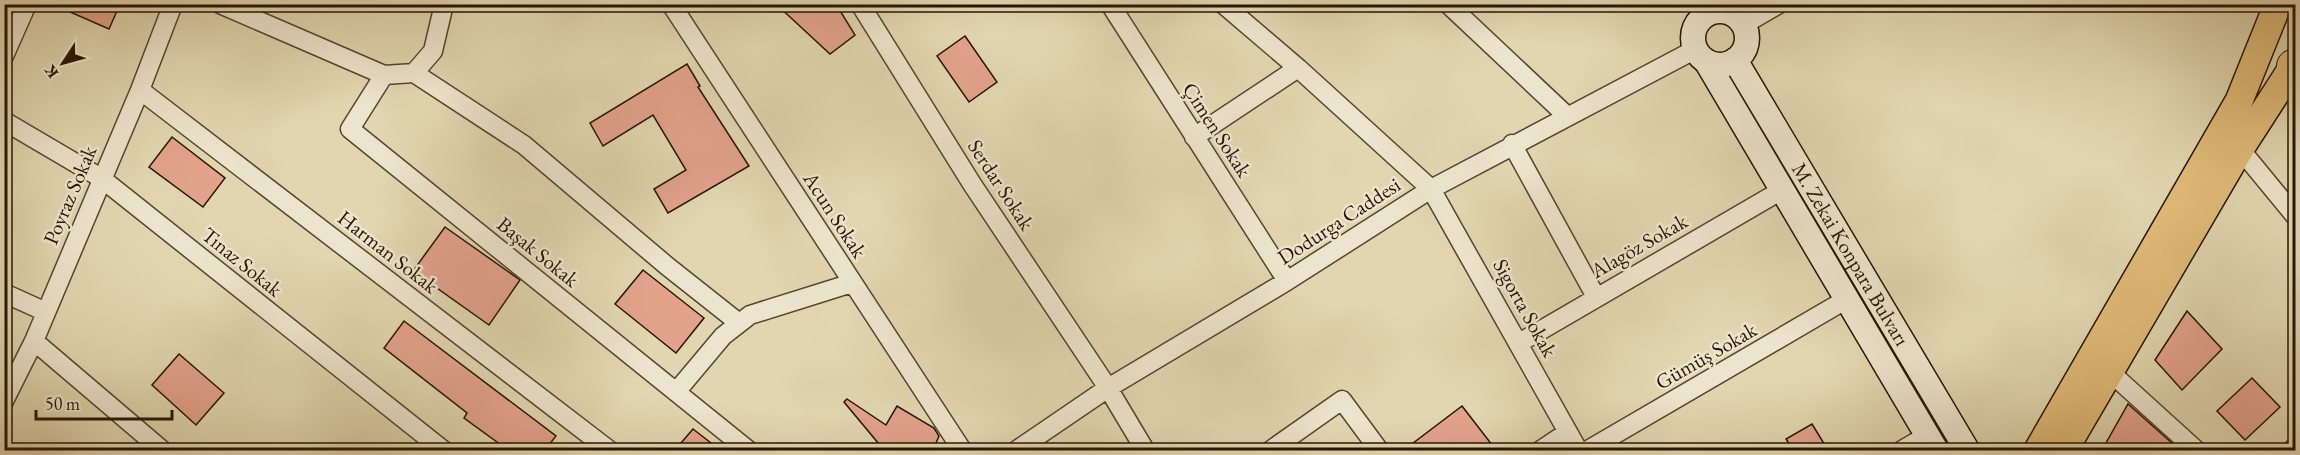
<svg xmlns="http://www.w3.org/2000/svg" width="2300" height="455" viewBox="0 0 2300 455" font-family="'EB Garamond',serif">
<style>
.building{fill:#e2a28c;stroke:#261503;stroke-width:1.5}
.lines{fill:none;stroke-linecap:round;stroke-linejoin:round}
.street-casing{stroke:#55452e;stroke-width:21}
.secondary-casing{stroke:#261503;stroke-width:27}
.primary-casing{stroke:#261503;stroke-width:30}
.highway-casing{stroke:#261503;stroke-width:34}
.street{stroke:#ece4cc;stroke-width:18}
.secondary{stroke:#ece4cc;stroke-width:24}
.primary{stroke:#e0bb78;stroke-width:27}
.highway{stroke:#e0bb78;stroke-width:32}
.labels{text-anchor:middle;stroke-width:5;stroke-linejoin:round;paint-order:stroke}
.street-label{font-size:21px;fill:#261503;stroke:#ece4cc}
</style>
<rect width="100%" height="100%" fill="#e1d6b0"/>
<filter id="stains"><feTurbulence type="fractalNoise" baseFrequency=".00333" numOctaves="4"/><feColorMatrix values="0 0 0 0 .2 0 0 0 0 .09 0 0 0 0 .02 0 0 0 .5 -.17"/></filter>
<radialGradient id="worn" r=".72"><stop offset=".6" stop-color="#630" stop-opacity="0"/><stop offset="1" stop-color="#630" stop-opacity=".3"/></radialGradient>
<path class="building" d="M 52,4 L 120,4 L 109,29 Z
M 776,4 L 836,4 L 855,35 L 830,54 Z
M 965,36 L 997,82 L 969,102 L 937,56 Z
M 687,64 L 700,86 L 698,87 L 749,166 L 668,213 L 654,189 L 686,170 L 653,115 L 603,146 L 590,123 Z
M 172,137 L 225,178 L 203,207 L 149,167 Z
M 445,227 L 520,280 L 489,325 L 413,271 Z
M 643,270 L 704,318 L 676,353 L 615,304 Z
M 2187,311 L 2222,349 L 2182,390 L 2155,360 Z
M 404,321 L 556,436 L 545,450 L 508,450 L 464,418 L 467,413 L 384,348 Z
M 179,354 L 224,393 L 196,425 L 152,385 Z
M 2252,378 L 2280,407 L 2245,440 L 2217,411 Z
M 847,399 L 886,425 L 897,406 L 934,428 L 939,436 L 933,450 L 895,450 L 879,444 L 844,402 Z
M 2128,404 L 2173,444 L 2170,450 L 2102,450 Z
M 1462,406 L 1496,450 L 1404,450 Z
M 1812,424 L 1828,450 L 1793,450 L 1786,439 Z
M 693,429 L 720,450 L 675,450 Z"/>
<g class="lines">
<defs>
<path id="street" d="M 220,4 L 384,75 L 414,73 L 433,51 L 444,4
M 671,4 L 962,450
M 860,4 L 972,184 L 1108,388 L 1145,450
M 1110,4 L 1287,281
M 1223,4 L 1298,68 L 1431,189 L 1578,450
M 1448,4 L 1567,116
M 1743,25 L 1779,4
M 4,56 L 27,4
M 414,73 L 524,145 L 667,266 L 739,323
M 384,75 L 350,129 L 748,450
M 140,90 L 609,450
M 4,121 L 101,178 L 443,450
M 1194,137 L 1298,68
M 1512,144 L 1596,297
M 2240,149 L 2296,217
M 4,293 L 46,312
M 34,341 L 162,450
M 1519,343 L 1782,190
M 2110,372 L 2196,450
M 676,392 L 723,336 L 750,315 L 852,283
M 4,401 L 34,341 L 140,90 L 173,4
M 1017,450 L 1108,388 L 1287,281 L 1431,189 L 1696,49
M 1271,450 L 1342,400 L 1379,450
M 1541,450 L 1568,432
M 1588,450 L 1847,299
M 1902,450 L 1928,435
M 2292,450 L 2296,446"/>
<g id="secondary">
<circle cx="1720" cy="38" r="27"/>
<path id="s1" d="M 1735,60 L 1967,450"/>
<path d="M 1706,61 L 1936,450"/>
</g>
<path id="primary" d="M 2038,450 L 2239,101 L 2278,4
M 2064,450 L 2240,149 L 2296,62"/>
<path id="highway" d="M 2293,66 L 2296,65"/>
</defs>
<use href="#street" class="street-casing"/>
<use href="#secondary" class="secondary-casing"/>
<use href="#primary" class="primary-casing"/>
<use href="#highway" class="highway-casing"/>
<use href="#street" class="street"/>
<use href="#secondary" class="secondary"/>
<use href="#primary" class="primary"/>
<use href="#highway" class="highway"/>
</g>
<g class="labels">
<g class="street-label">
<text transform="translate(1217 130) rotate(57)" y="7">Çimen Sokak</text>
<text transform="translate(1001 185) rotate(57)" y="7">Serdar Sokak</text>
<text transform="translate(70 195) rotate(-67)" y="7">Poyraz Sokak</text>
<text transform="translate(835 215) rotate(57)" y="7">Acun Sokak</text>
<text transform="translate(1339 221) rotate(-33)" y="7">Dodurga Caddesi</text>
<text transform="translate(1639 246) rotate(-30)" y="7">Alagöz Sokak</text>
<text transform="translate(388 252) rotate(38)" y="7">Harman Sokak</text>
<text transform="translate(538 252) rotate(39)" y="7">Başak Sokak</text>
<text dy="7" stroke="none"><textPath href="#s1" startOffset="226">M. Zekai Konpara Bulvarı</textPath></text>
<text transform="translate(242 262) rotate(39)" y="7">Tınaz Sokak</text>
<text transform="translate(1525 308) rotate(61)" y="7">Sigorta Sokak</text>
<text transform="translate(1706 356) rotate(-30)" y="7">Gümüş Sokak</text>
</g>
</g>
<rect width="2300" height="455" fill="none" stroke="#e1d6b0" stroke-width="24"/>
<rect x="6" y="6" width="2288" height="443" fill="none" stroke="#261503" stroke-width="3"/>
<rect x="12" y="12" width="2276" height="431" fill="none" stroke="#261503" stroke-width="1.5"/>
<g transform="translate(63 63) rotate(234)" stroke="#ece4cc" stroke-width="4.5" paint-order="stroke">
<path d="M0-4.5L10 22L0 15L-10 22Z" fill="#261503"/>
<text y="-9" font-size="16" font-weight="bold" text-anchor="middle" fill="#261503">K</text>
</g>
<path d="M36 410v9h136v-9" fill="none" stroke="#261503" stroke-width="3"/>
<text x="45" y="410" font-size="18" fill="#261503" stroke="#ece4cc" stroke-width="4.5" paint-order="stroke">50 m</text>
<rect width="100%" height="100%" filter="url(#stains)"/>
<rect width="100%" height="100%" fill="url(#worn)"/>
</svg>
